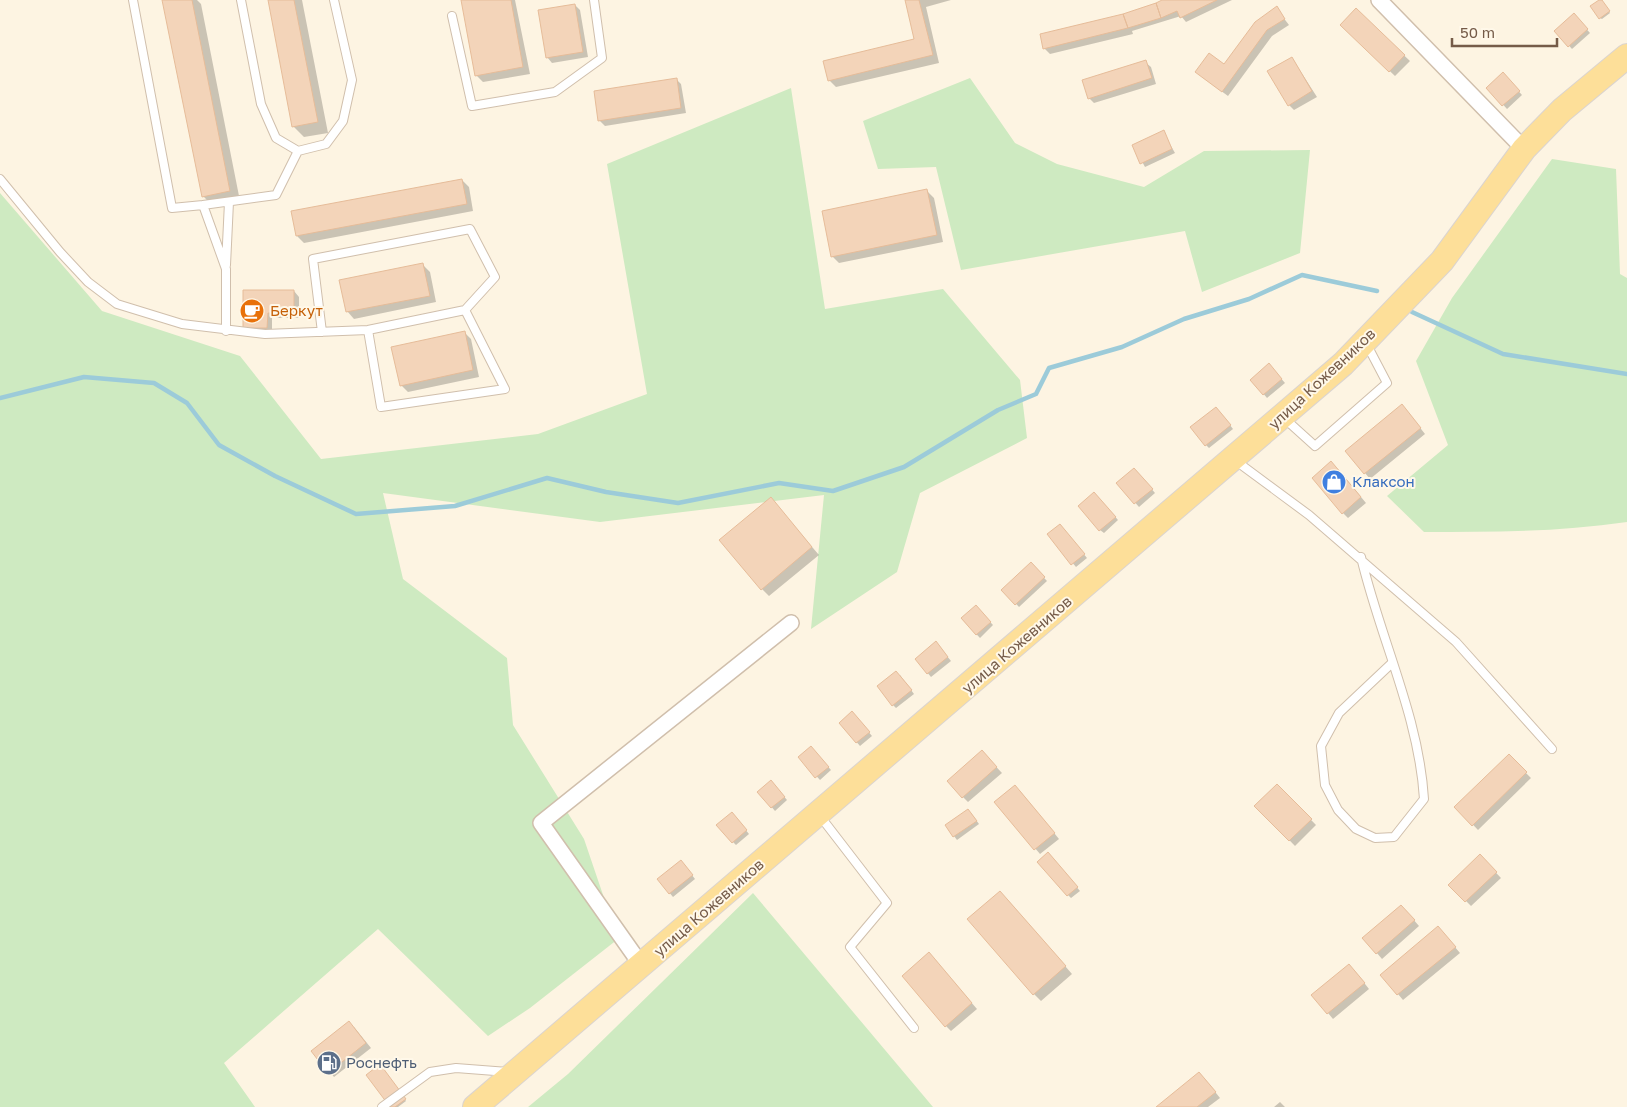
<svg xmlns="http://www.w3.org/2000/svg" width="1627" height="1107" viewBox="0 0 1627 1107" font-family="'Golos Text',sans-serif">
<style>
.green{fill:#ceeac1}
.shadow{fill:#0003}
.lines{fill:none;stroke-linecap:round;stroke-linejoin:round}
.stream{stroke:#9ccbd9;stroke-width:4.5}
.building{fill:#f3d4b9;stroke:#e6bc99}
.service-casing{stroke:#d0bfac;stroke-width:10}
.minor-casing{stroke:#d0bfac;stroke-width:18}
.primary-casing{stroke:#dbd4cf;stroke-width:26}
.service{stroke:#fff;stroke-width:8}
.minor{stroke:#fff;stroke-width:15}
.primary{stroke:#fddf99;stroke-width:24}
.labels{text-anchor:middle;stroke-width:4;stroke-linejoin:round;paint-order:stroke}
.food-label{font-size:15px;fill:#c56008;stroke:#fff8e9;text-anchor:start}
.street-label{font-size:15px;fill:#755b48;stroke:#fff8e9}
.shop-label{font-size:15px;fill:#366cbe;stroke:#fff8e9;text-anchor:start}
.service-label{font-size:15px;fill:#4e5e75;stroke:#fff8e9;text-anchor:start}
</style>
<rect width="100%" height="100%" fill="#fdf4e2"/>
<path class="green" d="M 970,78 L 1015,143 L 1057,164 L 1144,187 L 1204,151 L 1310,150 L 1300,253 L 1202,292 L 1185,231 L 961,270 L 936,167 L 878,169 L 863,121 Z
M 791,88 L 825,309 L 943,289 L 1020,380 L 1027,438 L 920,493 L 897,572 L 811,629 L 824,495 L 600,522 L 383,493 L 403,579 L 507,658 L 513,725 L 584,839 L 618,939 L 530,1008 L 488,1036 L 378,929 L 224,1063 L 255,1107 L 0,1107 L 0,193 L 102,311 L 240,356 L 321,459 L 538,434 L 647,394 L 607,164 Z
M 1552,159 L 1616,169 L 1620,274 L 1627,278 L 1627,522 C 1560,532 1492,532 1424,532 L 1387,496 L 1448,445 L 1416,361 L 1452,298 Z
M 753,893 L 933,1107 L 528,1107 L 568,1074 Z"/>
<path class="shadow" d="M 164,0 L 197,0 L 201,4 L 240,201 L 214,207 L 203,196 Z
M 269,0 L 302,0 L 328,133 L 304,137 L 293,126 Z
M 462,0 L 515,0 L 530,74 L 483,82 L 476,75 Z
M 906,0 L 951,0 L 926,7 L 939,63 L 836,87 L 829,80 L 916,40 Z
M 1165,0 L 1232,0 L 1186,22 L 1181,16 L 1132,31 L 1133,34 L 1050,54 L 1044,48 Z
M 1602,1 L 1610,13 L 1602,19 L 1600,18 Z
M 575,5 L 580,10 L 588,57 L 552,63 L 547,57 Z
M 1276,8 L 1289,25 L 1272,36 L 1228,96 L 1202,77 L 1224,66 Z
M 1356,10 L 1410,61 L 1395,76 L 1341,25 Z
M 1574,15 L 1590,33 L 1572,49 L 1556,31 Z
M 1292,58 L 1317,97 L 1294,110 L 1289,105 Z
M 1145,62 L 1151,67 L 1156,84 L 1094,103 L 1089,98 Z
M 1503,74 L 1522,95 L 1507,109 L 1488,88 Z
M 676,79 L 681,84 L 686,113 L 605,126 L 599,120 Z
M 1163,132 L 1175,153 L 1145,167 L 1133,145 Z
M 462,180 L 469,187 L 473,211 L 304,243 L 297,236 Z
M 927,191 L 934,198 L 943,242 L 839,263 L 832,256 Z
M 423,265 L 430,272 L 436,302 L 354,319 L 347,311 Z
M 294,291 L 299,297 L 299,318 L 272,318 L 272,333 L 244,328 Z
M 464,332 L 471,339 L 479,377 L 408,392 L 401,385 Z
M 1272,368 L 1285,383 L 1267,398 L 1252,380 Z
M 1219,411 L 1233,429 L 1209,448 L 1206,445 Z
M 1407,411 L 1425,434 L 1370,479 L 1365,473 Z
M 1337,468 L 1366,503 L 1348,518 L 1343,513 Z
M 1137,472 L 1155,493 L 1139,507 L 1118,483 Z
M 1098,497 L 1118,520 L 1104,533 L 1100,530 Z
M 771,499 L 819,555 L 769,596 L 762,589 Z
M 1063,529 L 1087,558 L 1076,567 L 1049,535 Z
M 1031,564 L 1047,581 L 1019,607 L 1003,590 Z
M 976,607 L 993,625 L 980,638 L 962,619 Z
M 939,646 L 951,661 L 931,677 L 916,659 Z
M 900,675 L 914,694 L 896,708 L 893,705 Z
M 855,716 L 872,736 L 860,746 L 840,723 Z
M 814,751 L 831,770 L 820,780 L 799,757 Z
M 1509,756 L 1531,778 L 1478,830 L 1456,807 Z
M 987,757 L 1002,773 L 968,802 L 963,797 Z
M 774,785 L 787,800 L 775,811 L 759,792 Z
M 1277,785 L 1316,825 L 1295,846 L 1256,806 Z
M 1020,791 L 1059,839 L 1040,854 L 996,802 Z
M 971,813 L 979,824 L 957,840 L 954,836 Z
M 735,817 L 749,834 L 736,845 L 733,842 Z
M 1480,856 L 1501,878 L 1471,906 L 1450,885 Z
M 1051,857 L 1080,891 L 1071,898 L 1068,895 Z
M 684,865 L 695,879 L 673,897 L 658,879 Z
M 1007,899 L 1072,974 L 1041,1001 L 1034,994 Z
M 1406,911 L 1419,926 L 1382,959 L 1364,938 Z
M 1443,933 L 1460,953 L 1403,1000 L 1382,975 Z
M 934,959 L 977,1009 L 951,1031 L 946,1026 Z
M 1354,970 L 1369,989 L 1333,1019 L 1328,1013 Z
M 354,1027 L 371,1048 L 334,1077 L 313,1051 Z
M 380,1066 L 406,1101 L 398,1107 L 392,1107 Z
M 1204,1078 L 1220,1098 L 1208,1107 L 1158,1107 Z
M 1280,1102 L 1285,1107 L 1274,1107 Z"/>
<g class="lines">
<path class="stream" d="M 1412,312 L 1503,354 L 1627,374
M 0,398 L 84,377 L 154,383 L 187,403 L 219,445 L 275,476 L 356,514 L 455,506 L 547,478 L 606,492 L 678,503 L 779,483 L 833,491 L 904,467 L 998,410 L 1036,394 L 1049,368 L 1122,347 L 1184,319 L 1249,299 L 1302,275 L 1377,291"/>
</g>
<path class="building" d="M 162,0 L 192,0 L 230,191 L 202,197 Z
M 268,0 L 294,0 L 318,122 L 292,127 Z
M 461,0 L 511,0 L 523,67 L 475,76 Z
M 905,0 L 919,0 L 933,55 L 828,81 L 823,61 L 914,39 Z
M 1162,0 L 1217,0 L 1180,18 L 1177,11 L 1161,18 L 1156,3 Z
M 1599,0 L 1602,0 L 1610,11 L 1599,19 L 1590,6 Z
M 1156,3 L 1161,18 L 1128,28 L 1123,14 Z
M 575,4 L 583,52 L 546,58 L 538,10 Z
M 1277,6 L 1285,19 L 1267,30 L 1222,92 L 1195,72 L 1209,53 L 1224,64 L 1255,22 Z
M 1356,8 L 1405,55 L 1389,72 L 1340,25 Z
M 1574,13 L 1588,29 L 1568,47 L 1554,31 Z
M 1123,14 L 1128,28 L 1043,49 L 1040,34 Z
M 1292,57 L 1312,91 L 1288,106 L 1267,71 Z
M 1146,60 L 1152,78 L 1088,99 L 1082,80 Z
M 1503,72 L 1520,91 L 1502,106 L 1486,88 Z
M 677,78 L 681,108 L 598,121 L 594,91 Z
M 1164,130 L 1172,149 L 1140,164 L 1132,145 Z
M 462,179 L 467,204 L 296,236 L 291,211 Z
M 927,189 L 937,235 L 831,257 L 822,211 Z
M 423,263 L 430,296 L 346,312 L 339,280 Z
M 243,290 L 294,290 L 294,313 L 268,313 L 267,328 L 243,328 Z
M 465,331 L 473,370 L 400,386 L 391,347 Z
M 1269,363 L 1282,379 L 1263,395 L 1250,380 Z
M 1402,404 L 1421,428 L 1364,474 L 1345,451 Z
M 1216,407 L 1231,425 L 1205,446 L 1190,427 Z
M 1331,461 L 1361,497 L 1342,514 L 1312,478 Z
M 1134,468 L 1153,489 L 1134,504 L 1116,483 Z
M 1094,492 L 1116,517 L 1099,531 L 1078,506 Z
M 771,497 L 812,547 L 761,590 L 719,540 Z
M 1060,524 L 1085,554 L 1071,565 L 1047,534 Z
M 1031,562 L 1045,577 L 1015,605 L 1001,590 Z
M 976,605 L 991,622 L 976,635 L 961,618 Z
M 936,641 L 948,657 L 927,674 L 915,659 Z
M 896,671 L 912,690 L 892,706 L 877,686 Z
M 852,711 L 870,732 L 856,743 L 839,723 Z
M 811,746 L 829,767 L 815,778 L 798,757 Z
M 982,750 L 997,767 L 962,798 L 947,781 Z
M 1509,754 L 1527,772 L 1472,826 L 1454,807 Z
M 771,780 L 785,797 L 771,808 L 757,792 Z
M 1277,784 L 1312,819 L 1289,841 L 1254,806 Z
M 1015,785 L 1055,833 L 1034,850 L 994,802 Z
M 968,809 L 977,821 L 953,837 L 945,825 Z
M 732,812 L 747,830 L 732,843 L 716,825 Z
M 1048,852 L 1078,887 L 1067,896 L 1037,862 Z
M 1480,854 L 1497,872 L 1465,902 L 1448,885 Z
M 681,860 L 693,875 L 669,894 L 657,879 Z
M 1000,891 L 1066,966 L 1033,995 L 967,919 Z
M 1401,905 L 1415,920 L 1376,954 L 1362,938 Z
M 1438,926 L 1456,947 L 1397,995 L 1380,975 Z
M 929,952 L 972,1003 L 945,1027 L 902,976 Z
M 1349,964 L 1365,983 L 1327,1014 L 1311,995 Z
M 349,1021 L 366,1043 L 328,1073 L 311,1051 Z
M 380,1064 L 406,1099 L 395,1107 L 390,1107 L 366,1075 Z
M 1199,1072 L 1216,1092 L 1197,1107 L 1156,1107 Z"/>
<g class="lines">
<defs>
<path id="service" d="M 133,0 L 172,208 L 203,205 L 226,269 L 226,331
M 241,0 L 261,104 L 276,138 L 298,151 L 326,144 L 343,121 L 352,80 L 334,0
M 452,16 L 472,106 L 555,92 L 602,58 L 594,0
M 0,179 L 60,252 L 88,282 L 117,304 L 182,324 L 265,334 L 368,330 L 465,310 L 495,277 L 470,229 L 313,259 L 322,332
M 203,205 L 276,195 L 298,151
M 226,265 L 229,202
M 368,330 L 381,407 L 505,389 L 465,310
M 1284,418 L 1315,446 L 1387,383 L 1366,343
M 1236,461 L 1309,515 L 1456,642 L 1552,749
M 1361,557 C 1380,638 1419,716 1424,799 L 1394,837 L 1375,838 L 1356,829 L 1338,810 L 1325,785 L 1321,746 L 1339,713 L 1392,663
M 820,816 L 887,903 L 850,947 L 914,1028
M 382,1107 L 430,1072 L 456,1068 L 508,1072"/>
<path id="minor" d="M 1379,0 L 1524,149
M 642,966 L 541,823 L 791,623"/>
<path id="primary" d="M 475,1107 L 1343,364 L 1442,261 L 1524,149 L 1562,110 L 1627,56"/>
</defs>
<use href="#service" class="service-casing"/>
<use href="#minor" class="minor-casing"/>
<use href="#primary" class="primary-casing"/>
<use href="#service" class="service"/>
<use href="#minor" class="minor"/>
<use href="#primary" class="primary"/>
</g>
<defs>
<symbol id="cafe-disc" viewBox="-11 -11 22 22"><circle r="9.5" fill="#e8710a" stroke="#fff8e9"/><path d="M-5.5-4.5H6V0H3Q3 3.5 0 3.5H-2.5Q-5.5 3.5-5.5 0ZM3-3.2v2h1.7v-2ZM-6 4.5H4V6H-6Z" fill="#fff"/></symbol>
<symbol id="shop-disc" viewBox="-11 -11 22 22"><circle r="9.5" fill="#3f7fe0" stroke="#fff8e9"/><path d="M-5-2.5h2.3a2.7 3.5 0 0 1 5.4 0H5L5.5 6h-11ZM-1.5-2.5h3a1.5 2.3 0 0 0-3 0Z" fill="#fff"/></symbol>
<symbol id="fuel-disc" viewBox="-11 -11 22 22"><circle r="9.5" fill="#5c6f8a" stroke="#fff8e9"/><path d="M-5.5-6h7V0h2V4h1.3V-2.5L3-4.5l.8-.8L6-3V5H2.5V1h-1V6h-7ZM-4.2-4.7v3.2H.2V-4.7Z" fill="#fff"/></symbol>
</defs>
<g fill-rule="evenodd">
<use href="#cafe-disc" x="238" y="297" width="28" height="28"/>
<use href="#shop-disc" x="1320" y="468" width="28" height="28"/>
<use href="#fuel-disc" x="315" y="1049" width="28" height="28"/>
</g>
<g class="labels">
<g class="food-label">
<text x="270" y="316">Беркут</text>
</g>
<g class="street-label">
<text transform="translate(1322 379) rotate(-43)" y="5">улица Кожевников</text>
<text transform="translate(1017 645) rotate(-41)" y="5">улица Кожевников</text>
<text transform="translate(709 908) rotate(-41)" y="5">улица Кожевников</text>
</g>
<g class="shop-label">
<text x="1352" y="487">Клаксон</text>
</g>
<g class="service-label">
<text x="346" y="1068">Роснефть</text>
</g>
</g>
<path d="M1452 38v8h105v-8" fill="none" stroke="#755b48" stroke-width="2.5"/>
<text x="1460" y="38" font-size="15" fill="#755b48" stroke="#fff8e9" stroke-width="4" paint-order="stroke">50 m</text>
</svg>
